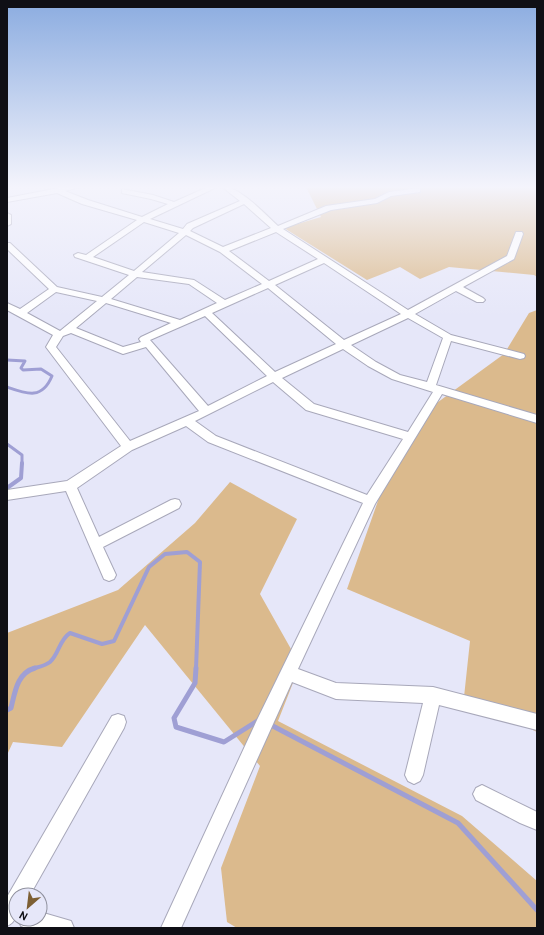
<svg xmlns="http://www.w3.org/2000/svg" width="544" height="935" viewBox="0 0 544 935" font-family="Overpass,sans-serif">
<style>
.green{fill:#dbba8d}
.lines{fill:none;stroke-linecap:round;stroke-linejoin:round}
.stream-far2{stroke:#9f9fd4;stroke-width:3}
.stream-far1{stroke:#9f9fd4;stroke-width:4}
.stream{stroke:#9f9fd4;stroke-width:5}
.street-casing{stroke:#a8a8ba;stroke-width:2}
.street{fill:#fff;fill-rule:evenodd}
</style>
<rect width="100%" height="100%" fill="#e6e7f9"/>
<path class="green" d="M 298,186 L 537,186 L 537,277 L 534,275 L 449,267 L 420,279 L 400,267 L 367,280 L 284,228 L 321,217 L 306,187 Z
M 537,310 L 537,732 L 464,697 L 470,641 L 347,589 L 379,498 L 434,405 L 504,354 L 529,313 Z
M 230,482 L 297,519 L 260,594 L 300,665 L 278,721 L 462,816 L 537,881 L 537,928 L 237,928 L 227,922 L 221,868 L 260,766 L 145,625 L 62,747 L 13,742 L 7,755 L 7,633 L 118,590 L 195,523 Z"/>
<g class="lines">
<path class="stream-far2" d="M 7,360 L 25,361 L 21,368 L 23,370 L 41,369 L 52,376 C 42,400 27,394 7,387
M 7,444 L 22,455 L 22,464"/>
<path class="stream-far1" d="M 7,488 L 21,478 L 22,463
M 32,669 C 38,667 45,666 50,662 C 59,654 59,640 70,633 L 102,644 L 114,641 L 149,567 L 165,554 L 187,552 L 200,562 L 196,669"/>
<path class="stream" d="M 196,668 L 195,683 L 174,718 L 176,727 L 224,742 L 259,720
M 7,710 L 11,708 C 15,692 17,673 35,668
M 269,724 L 458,823 L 537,910"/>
<defs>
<path id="street" d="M 69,186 L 83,186 L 65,191 L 88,200 L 142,217 L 168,204 L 151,199 L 122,193 L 122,189 L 153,195 L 174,202 L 210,186 L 219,186 L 150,219 L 183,229 L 187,224 L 240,201 L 221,186 C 239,186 264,213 278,226 L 326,206 L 375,199 L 389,192 L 420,188 L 420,192 L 391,196 L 377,203 L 331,210 L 283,229 L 408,310 L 507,256 L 516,232 L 522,232 L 523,234 L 514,259 L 463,287 L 483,298 L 485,300 L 483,302 L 477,302 L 456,291 L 415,314 L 451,335 L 524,354 L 525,356 L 524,358 L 520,359 L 451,341 L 436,385 L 537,415 L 537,423 L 442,394 L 375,504 L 298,669 L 336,683 L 433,687 L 537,714 L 537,730 L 439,705 L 423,775 L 420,781 L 414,784 L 408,781 L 405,775 L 423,703 L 336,699 L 292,682 L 181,928 L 161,928 L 257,720 L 363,503 L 208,442 L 186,426 L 132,450 L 77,488 L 99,537 L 171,500 L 175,499 L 179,500 L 181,504 L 179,508 L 103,547 L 116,575 L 114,579 L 109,581 L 104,579 L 66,491 L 7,500 L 7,490 L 67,481 L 121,446 L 46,347 L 53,335 L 7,310 L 7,303 L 20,309 L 49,289 L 7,249 L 7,243 L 10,243 L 57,287 L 102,297 L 129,275 L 75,257 L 74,255 L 78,253 L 86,255 L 137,220 L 82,204 L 57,193 L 7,202 L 7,198 ZM 244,204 L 271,228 L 223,247 L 190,231 L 193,228 ZM 144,222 L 179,233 L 134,271 L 93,257 ZM 276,232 L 318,259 L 269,281 L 229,251 ZM 186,235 L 220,252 L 262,284 L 225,300 L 194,280 L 142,272 ZM 324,263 L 401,314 L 344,340 L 275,285 ZM 137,277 L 189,284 L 217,303 L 180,320 L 111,299 ZM 268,288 L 336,344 L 275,372 L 212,313 ZM 56,292 L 97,301 L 60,331 L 27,313 ZM 106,303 L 171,323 L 141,337 L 139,339 L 141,342 L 123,347 L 76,328 ZM 205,316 L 267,376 L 208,406 L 150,340 ZM 408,318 L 443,338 L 427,382 L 400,375 L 376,362 L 351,345 ZM 71,333 L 123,354 L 146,347 L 199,411 L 130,441 L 56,347 L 63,336 ZM 343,349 L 368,366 L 392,379 L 433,392 L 408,432 L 314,404 L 282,378 ZM 273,382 L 306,410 L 403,439 L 367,495 L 216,436 L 195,421 Z
M 7,213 L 11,215 L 11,224 L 7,226 Z
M 118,714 L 124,716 L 126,722 L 124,728 L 30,895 L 16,895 C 16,908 20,920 7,926 L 7,897 L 112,716 Z
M 482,785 L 537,812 L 537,830 L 520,823 L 476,800 L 473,794 L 476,788 Z
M 40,912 L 71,921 L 74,928 L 26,928 L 21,926 L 18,919 L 40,919 Z"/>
</defs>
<use href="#street" class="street-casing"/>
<use href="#street" class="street"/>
</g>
<linearGradient id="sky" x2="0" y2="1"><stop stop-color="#8bace0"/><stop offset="0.59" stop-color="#f4f4fc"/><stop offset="1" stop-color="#f4f4fc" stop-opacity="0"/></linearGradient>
<rect width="544" height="317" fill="url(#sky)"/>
<rect width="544" height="935" fill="none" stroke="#0f0f15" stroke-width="16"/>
<g transform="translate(28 907) rotate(208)"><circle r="19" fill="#e6e7f9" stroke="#90919e"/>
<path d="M0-3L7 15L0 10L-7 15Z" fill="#7d5f33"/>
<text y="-6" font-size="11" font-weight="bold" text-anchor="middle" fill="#0f0f15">N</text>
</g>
</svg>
